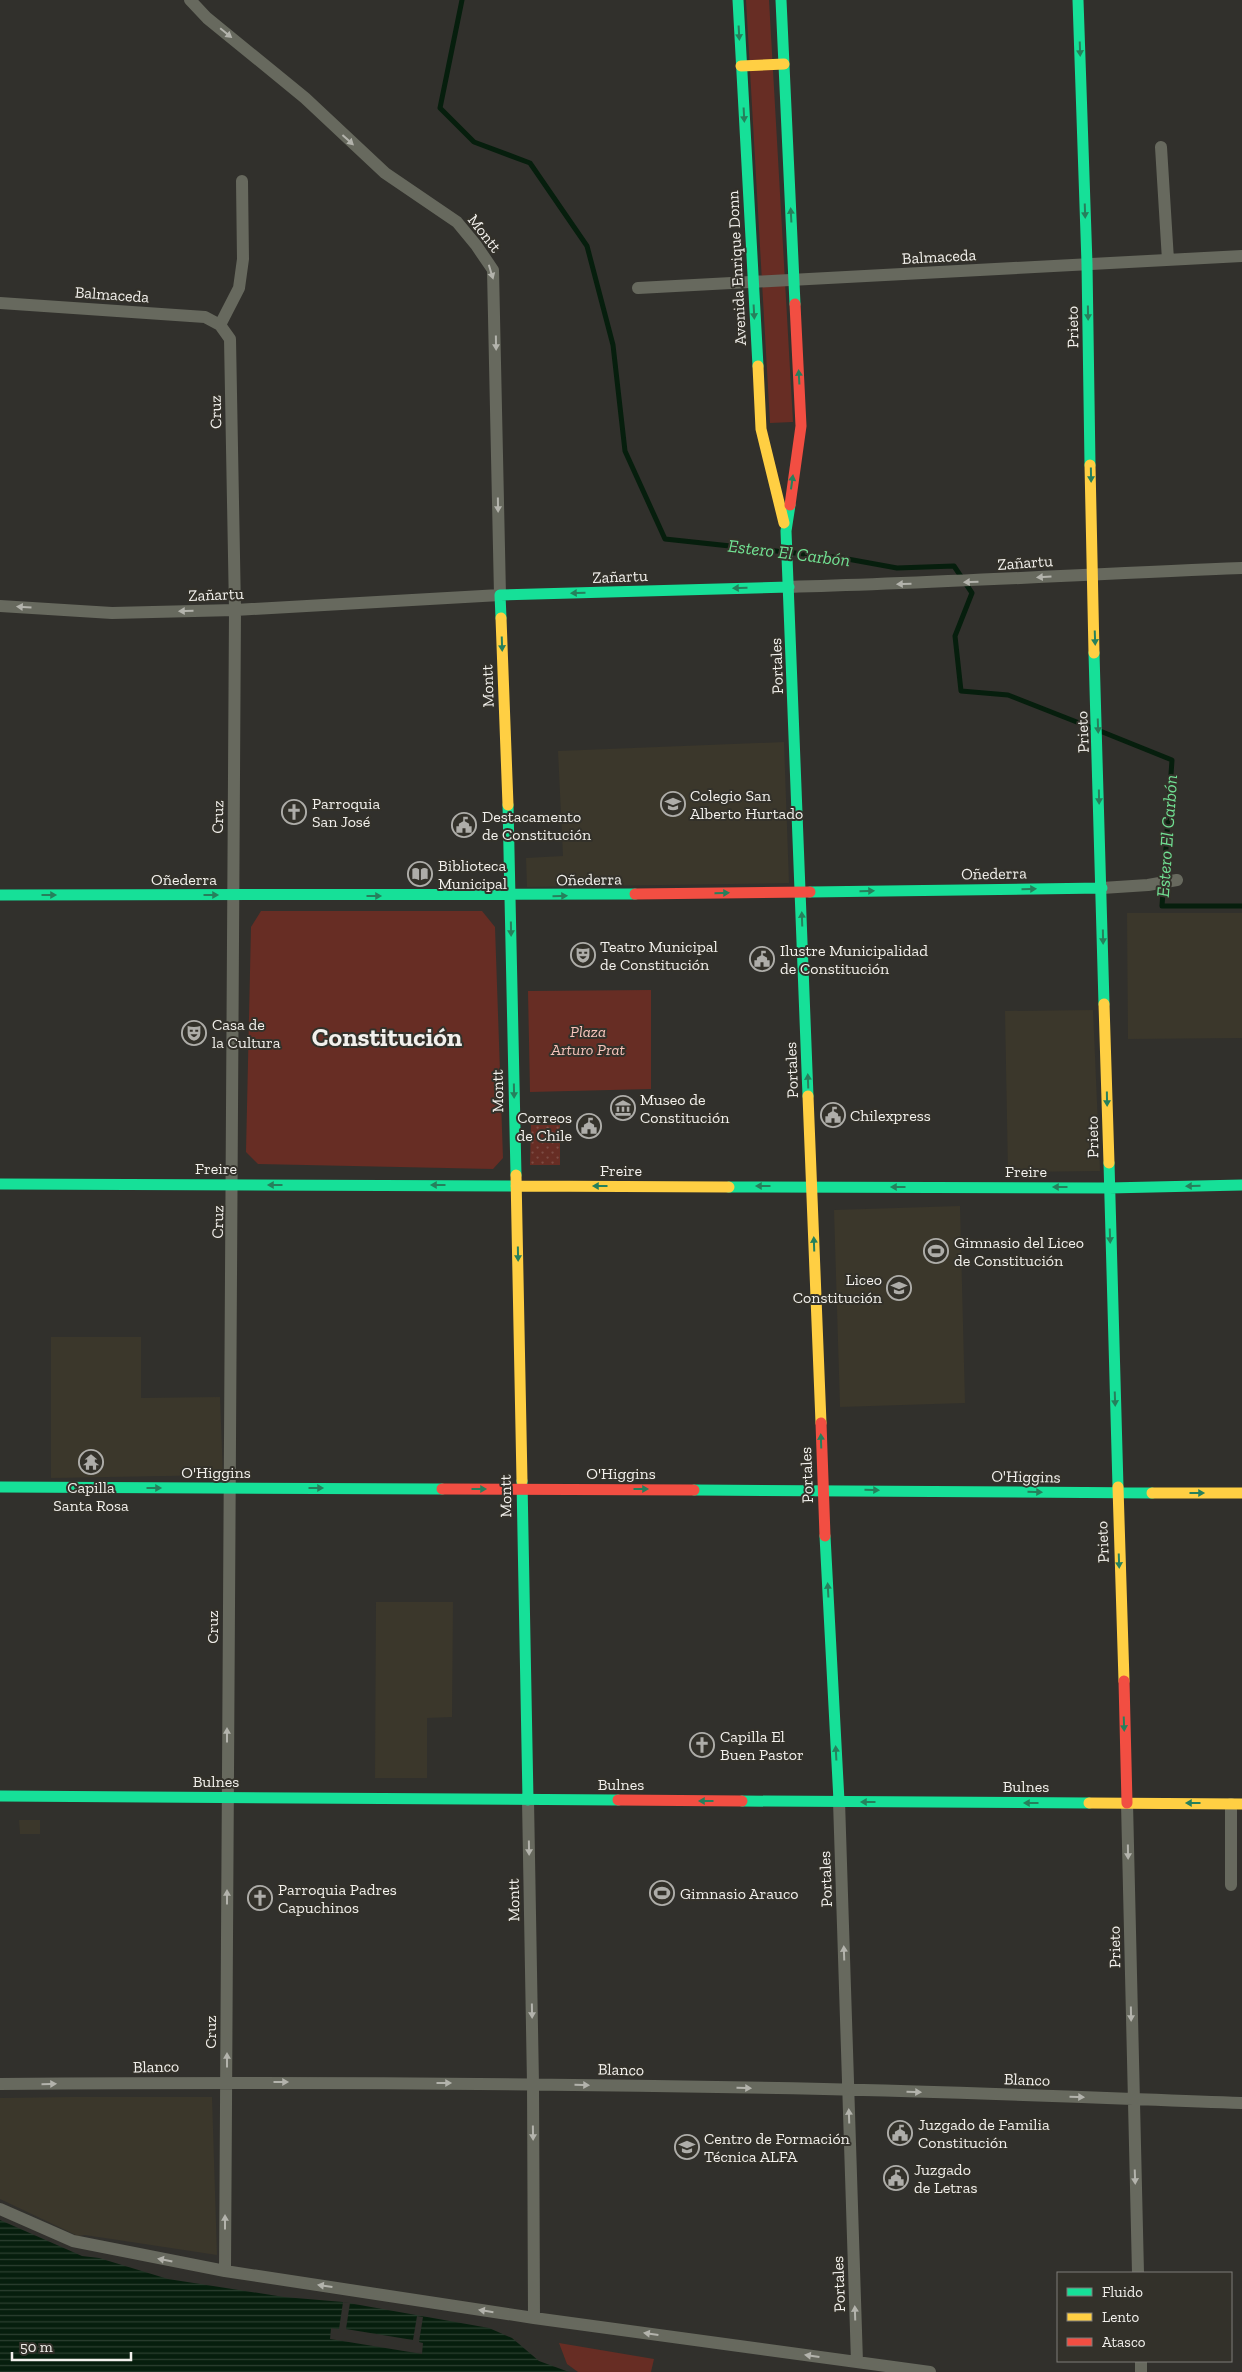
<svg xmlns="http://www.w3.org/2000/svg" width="1242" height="2372" viewBox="0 0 1242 2372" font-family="'Zilla Slab',serif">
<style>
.built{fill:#3b372b}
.grass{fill:url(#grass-dots)}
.green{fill:#672d24}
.water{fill:url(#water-rules)}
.pier{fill:#31302c}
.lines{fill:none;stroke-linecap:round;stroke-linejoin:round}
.stream{stroke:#061e0d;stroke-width:5}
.street{stroke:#67695e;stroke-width:12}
.fast{stroke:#16e098;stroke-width:11}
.slow{stroke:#ffcf43;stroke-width:11}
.jam{stroke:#f24e42;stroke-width:11}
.oneway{fill:#b3b3ac}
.oneway2{fill:#26805c}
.labels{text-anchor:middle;stroke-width:4;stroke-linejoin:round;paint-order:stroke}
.street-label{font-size:16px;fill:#f2f0ec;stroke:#33312a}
.poi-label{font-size:16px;fill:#f2f0ec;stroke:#33312a;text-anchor:start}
.park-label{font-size:16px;font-style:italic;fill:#f8c5bc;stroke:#33312a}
.water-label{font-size:18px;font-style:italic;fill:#71e194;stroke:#33312a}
.town-label{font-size:26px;font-weight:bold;fill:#f2f0ec;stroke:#33312a}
</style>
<defs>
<pattern id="grass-dots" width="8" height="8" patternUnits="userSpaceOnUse" patternTransform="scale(1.25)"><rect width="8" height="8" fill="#672d24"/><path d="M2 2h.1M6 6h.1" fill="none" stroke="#7d4c44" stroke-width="1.8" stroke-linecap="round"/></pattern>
<pattern id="water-rules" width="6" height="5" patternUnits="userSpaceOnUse" patternTransform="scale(1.25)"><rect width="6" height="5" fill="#061e0d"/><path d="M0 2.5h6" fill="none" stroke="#2b3f30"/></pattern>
</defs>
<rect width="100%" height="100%" fill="#31302c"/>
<path class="built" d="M 784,742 L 789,883 L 527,887 L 526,858 L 563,856 L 558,751 Z
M 1127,913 L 1242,913 L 1242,1038 L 1128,1039 Z
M 1093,1010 L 1100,1171 L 1008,1172 L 1005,1011 Z
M 960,1206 L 965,1403 L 840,1407 L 834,1210 Z
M 51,1337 L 141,1337 L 141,1398 L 220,1397 L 223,1475 L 51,1478 Z
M 376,1602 L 453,1602 L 452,1717 L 427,1718 L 427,1778 L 375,1778 Z
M 19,1820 L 40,1820 L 40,1834 L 20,1834 Z
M 70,2097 L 212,2097 L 217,2255 L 85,2235 L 78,2236 L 0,2199 L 0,2098 Z"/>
<path class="grass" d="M 531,1125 L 560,1125 L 560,1165 L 530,1165 Z"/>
<path class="green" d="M 746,0 L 769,0 L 793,422 L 770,423 Z
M 261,911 L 482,911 L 495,927 L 503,1158 L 493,1169 L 258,1164 L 246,1152 L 251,927 Z
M 651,990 L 651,1089 L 530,1092 L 528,991 Z
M 559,2343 L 654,2359 L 651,2372 L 578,2372 L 567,2364 Z"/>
<path class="water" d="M 0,2220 L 82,2256 L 99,2258 L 168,2279 L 284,2297 L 343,2302 L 489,2328 L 512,2338 L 539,2361 L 569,2372 L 0,2372 Z"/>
<path class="pier" d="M 343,2302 L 350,2303 L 346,2329 L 413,2340 L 417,2316 L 423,2317 L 419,2342 L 423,2343 L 422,2354 L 330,2339 L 331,2328 L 339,2329 Z"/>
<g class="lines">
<path class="stream" d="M 462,0 L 440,108 L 474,142 L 530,163 L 587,246 L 613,345 L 625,451 L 665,539 L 842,558 L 897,568 L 954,566 L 972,593 L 955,636 L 961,691 L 1008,695 L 1092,728
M 1100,731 L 1172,760 L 1162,906 L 1242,906"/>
<path class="street" d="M 1161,147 L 1168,260
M 638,288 L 1242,256
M 0,303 L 205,317 L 220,325 L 230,339 L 235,610 L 225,2271
M 220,325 L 239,288 L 243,259 L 242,181
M 789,587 C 940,583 1091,574 1242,568
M 0,606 L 112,613 L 235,610 L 500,595 L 493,270 L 476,245 L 457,222 L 385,173 L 305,98 L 207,18 L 190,0
M 1102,888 L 1148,885 L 1177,880
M 528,1800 L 533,2084 L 534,2318
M 839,1801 L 857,2362
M 1127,1803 L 1138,2273
M 1231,1804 L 1231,1885
M 0,2084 C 275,2082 549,2083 824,2089 C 963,2092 1103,2098 1242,2103
M 0,2209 L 73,2241 L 225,2271 L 534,2318 L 930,2372
M 1141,2361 L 1141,2372"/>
<path class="fast" d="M 738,0 L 758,366
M 781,0 L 795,304
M 1078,0 L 1087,264 L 1090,465
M 790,505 L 786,531 L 808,1096
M 501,618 L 500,595 L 789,587
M 1094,653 L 1104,1004
M 508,805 L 516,1175
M 810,892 L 1102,888
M 0,895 L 635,894
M 1109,1163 L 1118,1487
M 0,1184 L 516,1186
M 729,1187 L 1109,1188 L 1242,1185
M 522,1481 L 528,1800
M 0,1487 L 442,1489
M 694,1490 L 1152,1493
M 825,1536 L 839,1801
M 0,1796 L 618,1800
M 742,1801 L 1089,1803"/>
<path class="slow" d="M 741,66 L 784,64
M 758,366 L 761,429 L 784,523
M 1090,465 L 1094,653
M 501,618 L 508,805
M 1104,1004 L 1109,1163
M 808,1096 L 821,1423
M 516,1175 L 522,1481
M 516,1186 L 729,1187
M 1118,1487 L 1124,1681
M 1152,1493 L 1242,1493
M 1089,1803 L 1242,1804"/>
<path class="jam" d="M 790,505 L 801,426 L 795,304
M 635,894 L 810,892
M 821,1423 L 825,1536
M 442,1489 L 694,1490
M 1124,1681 L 1127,1803
M 618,1800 L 742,1801"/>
</g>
<defs><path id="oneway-solid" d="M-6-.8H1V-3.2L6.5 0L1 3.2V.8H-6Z" transform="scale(1.25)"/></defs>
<g class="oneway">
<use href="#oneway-solid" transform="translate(226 33) rotate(39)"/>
<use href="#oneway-solid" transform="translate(348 140) rotate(42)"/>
<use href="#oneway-solid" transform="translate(491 272) rotate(73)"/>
<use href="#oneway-solid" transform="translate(496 343) rotate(89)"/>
<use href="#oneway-solid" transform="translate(498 505) rotate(89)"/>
<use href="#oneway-solid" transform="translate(1044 577) rotate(176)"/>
<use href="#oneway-solid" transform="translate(971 582) rotate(178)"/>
<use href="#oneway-solid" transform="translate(904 584) rotate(178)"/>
<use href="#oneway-solid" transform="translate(24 607) rotate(-176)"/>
<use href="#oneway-solid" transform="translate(186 611) rotate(179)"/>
<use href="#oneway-solid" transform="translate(227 1735) rotate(-90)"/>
<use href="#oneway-solid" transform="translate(529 1848) rotate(89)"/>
<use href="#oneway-solid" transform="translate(1128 1852) rotate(89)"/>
<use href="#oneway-solid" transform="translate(227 1897) rotate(-90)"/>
<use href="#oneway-solid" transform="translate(844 1953) rotate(-92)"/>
<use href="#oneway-solid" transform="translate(532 2011) rotate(89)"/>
<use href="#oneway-solid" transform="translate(1131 2014) rotate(89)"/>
<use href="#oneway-solid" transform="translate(227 2060) rotate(-90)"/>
<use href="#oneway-solid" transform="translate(281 2082)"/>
<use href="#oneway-solid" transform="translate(444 2083)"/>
<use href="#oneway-solid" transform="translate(49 2084) rotate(-1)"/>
<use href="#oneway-solid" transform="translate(582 2085) rotate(1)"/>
<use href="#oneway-solid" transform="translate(744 2088) rotate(1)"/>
<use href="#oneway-solid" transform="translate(914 2092) rotate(2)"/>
<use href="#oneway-solid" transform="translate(1077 2097) rotate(2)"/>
<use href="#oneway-solid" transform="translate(849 2116) rotate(-92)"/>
<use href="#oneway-solid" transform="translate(533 2133) rotate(89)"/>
<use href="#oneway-solid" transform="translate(1135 2177) rotate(88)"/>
<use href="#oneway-solid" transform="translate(225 2222) rotate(-90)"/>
<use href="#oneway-solid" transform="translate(165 2260) rotate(-169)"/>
<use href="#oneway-solid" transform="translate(325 2286) rotate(-172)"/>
<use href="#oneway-solid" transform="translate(486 2311) rotate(-171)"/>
<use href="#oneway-solid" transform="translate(855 2313) rotate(-92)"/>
<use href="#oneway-solid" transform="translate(651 2334) rotate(-172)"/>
<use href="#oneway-solid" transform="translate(812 2356) rotate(-172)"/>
</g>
<g class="oneway2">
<use href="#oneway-solid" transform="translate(739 33) rotate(87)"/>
<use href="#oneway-solid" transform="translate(1080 49) rotate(88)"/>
<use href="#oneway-solid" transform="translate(744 115) rotate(87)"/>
<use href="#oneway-solid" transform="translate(1085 211) rotate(88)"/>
<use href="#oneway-solid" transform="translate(791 215) rotate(-93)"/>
<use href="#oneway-solid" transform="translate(754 312) rotate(87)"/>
<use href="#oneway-solid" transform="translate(1088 313) rotate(89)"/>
<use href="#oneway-solid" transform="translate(799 377) rotate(-93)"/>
<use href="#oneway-solid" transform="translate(1091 475) rotate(89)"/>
<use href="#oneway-solid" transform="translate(792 482) rotate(-82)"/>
<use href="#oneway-solid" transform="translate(740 588) rotate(178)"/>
<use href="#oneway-solid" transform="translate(578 593) rotate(178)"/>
<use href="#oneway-solid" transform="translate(1095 638) rotate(88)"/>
<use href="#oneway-solid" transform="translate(502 644) rotate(88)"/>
<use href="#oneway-solid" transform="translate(1098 726) rotate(88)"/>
<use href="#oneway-solid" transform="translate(1099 797) rotate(89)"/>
<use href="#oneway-solid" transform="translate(1029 889) rotate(-1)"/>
<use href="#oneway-solid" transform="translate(867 891) rotate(-1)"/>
<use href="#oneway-solid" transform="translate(722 893) rotate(-1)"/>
<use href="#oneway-solid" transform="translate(49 895)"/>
<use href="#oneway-solid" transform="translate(211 895)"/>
<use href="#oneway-solid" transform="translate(374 896)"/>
<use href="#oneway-solid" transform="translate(560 896) rotate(-1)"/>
<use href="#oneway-solid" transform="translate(802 919) rotate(-92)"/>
<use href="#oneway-solid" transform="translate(511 929) rotate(89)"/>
<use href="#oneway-solid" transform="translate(1103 937) rotate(89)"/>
<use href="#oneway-solid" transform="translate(808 1081) rotate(-92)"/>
<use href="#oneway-solid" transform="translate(514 1091) rotate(89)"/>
<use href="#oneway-solid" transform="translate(1107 1099) rotate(89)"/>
<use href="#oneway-solid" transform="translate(275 1185) rotate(-180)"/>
<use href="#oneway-solid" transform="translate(438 1185) rotate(-180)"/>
<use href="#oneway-solid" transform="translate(600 1186) rotate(-180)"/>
<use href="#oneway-solid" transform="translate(763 1186) rotate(-180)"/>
<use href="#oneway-solid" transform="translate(1193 1186) rotate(179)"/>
<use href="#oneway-solid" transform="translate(898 1187) rotate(-180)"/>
<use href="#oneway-solid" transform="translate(1060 1187) rotate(-180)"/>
<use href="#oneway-solid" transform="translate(1110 1236) rotate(88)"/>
<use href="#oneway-solid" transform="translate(814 1244) rotate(-92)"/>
<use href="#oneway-solid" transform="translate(518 1254) rotate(89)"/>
<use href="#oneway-solid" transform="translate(1115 1399) rotate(88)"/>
<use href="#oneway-solid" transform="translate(821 1441) rotate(-92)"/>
<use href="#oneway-solid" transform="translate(154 1488)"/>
<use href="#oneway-solid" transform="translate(316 1488)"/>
<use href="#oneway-solid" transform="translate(479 1489)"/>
<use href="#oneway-solid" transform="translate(641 1489)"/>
<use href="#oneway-solid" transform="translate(872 1490) rotate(1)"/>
<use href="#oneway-solid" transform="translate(1035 1492) rotate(1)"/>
<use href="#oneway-solid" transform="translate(1197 1493)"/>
<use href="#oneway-solid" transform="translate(1119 1561) rotate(88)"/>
<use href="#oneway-solid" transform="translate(828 1590) rotate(-93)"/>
<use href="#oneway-solid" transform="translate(1124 1724) rotate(88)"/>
<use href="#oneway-solid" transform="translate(836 1753) rotate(-93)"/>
<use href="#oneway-solid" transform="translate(706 1801) rotate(-180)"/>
<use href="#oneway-solid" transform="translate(868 1802) rotate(-180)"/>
<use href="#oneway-solid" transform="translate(1031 1803) rotate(-180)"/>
<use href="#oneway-solid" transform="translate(1193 1803) rotate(-180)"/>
</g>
<defs>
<symbol id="school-ring" viewBox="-11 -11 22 22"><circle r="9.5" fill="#33312a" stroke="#aeada9" stroke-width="1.5"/><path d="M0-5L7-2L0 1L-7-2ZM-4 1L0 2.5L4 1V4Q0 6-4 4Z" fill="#aeada9"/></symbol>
<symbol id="church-ring" viewBox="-11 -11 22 22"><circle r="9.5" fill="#33312a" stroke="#aeada9" stroke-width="1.5"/><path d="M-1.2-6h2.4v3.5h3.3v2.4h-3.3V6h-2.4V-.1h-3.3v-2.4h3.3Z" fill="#aeada9"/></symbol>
<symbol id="civic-ring" viewBox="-11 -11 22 22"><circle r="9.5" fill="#33312a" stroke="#aeada9" stroke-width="1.5"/><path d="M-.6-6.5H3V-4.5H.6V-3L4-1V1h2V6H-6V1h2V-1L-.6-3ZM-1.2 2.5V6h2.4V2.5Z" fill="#aeada9"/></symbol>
<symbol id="library-ring" viewBox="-11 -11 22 22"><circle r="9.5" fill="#33312a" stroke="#aeada9" stroke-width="1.5"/><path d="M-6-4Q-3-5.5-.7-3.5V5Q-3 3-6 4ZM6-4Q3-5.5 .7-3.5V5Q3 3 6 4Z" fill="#aeada9"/></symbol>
<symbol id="theatre-ring" viewBox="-11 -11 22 22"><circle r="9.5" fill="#33312a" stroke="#aeada9" stroke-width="1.5"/><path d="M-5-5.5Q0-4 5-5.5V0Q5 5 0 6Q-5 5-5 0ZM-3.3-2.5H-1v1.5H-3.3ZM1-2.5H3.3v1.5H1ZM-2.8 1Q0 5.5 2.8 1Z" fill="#aeada9"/></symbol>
<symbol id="museum-ring" viewBox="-11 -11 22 22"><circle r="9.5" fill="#33312a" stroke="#aeada9" stroke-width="1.5"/><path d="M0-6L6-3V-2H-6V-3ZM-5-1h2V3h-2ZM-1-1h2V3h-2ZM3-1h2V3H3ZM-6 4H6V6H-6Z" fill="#aeada9"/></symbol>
<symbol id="stadium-ring" viewBox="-11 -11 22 22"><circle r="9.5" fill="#33312a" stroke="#aeada9" stroke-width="1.5"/><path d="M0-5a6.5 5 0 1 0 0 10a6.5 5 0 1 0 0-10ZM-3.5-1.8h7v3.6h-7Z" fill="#aeada9"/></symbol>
<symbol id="temple-ring" viewBox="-11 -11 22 22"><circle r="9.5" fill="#33312a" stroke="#aeada9" stroke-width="1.5"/><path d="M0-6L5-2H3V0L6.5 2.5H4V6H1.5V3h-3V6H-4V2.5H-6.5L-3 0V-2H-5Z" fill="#aeada9"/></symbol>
<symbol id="university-ring" viewBox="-11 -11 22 22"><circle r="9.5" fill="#33312a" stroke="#aeada9" stroke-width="1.5"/><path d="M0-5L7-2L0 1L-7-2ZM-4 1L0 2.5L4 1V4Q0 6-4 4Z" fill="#aeada9"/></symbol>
</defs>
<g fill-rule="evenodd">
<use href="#school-ring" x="659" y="790" width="28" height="28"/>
<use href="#church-ring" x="280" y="798" width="28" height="28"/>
<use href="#civic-ring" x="450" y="811" width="28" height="28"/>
<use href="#library-ring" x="406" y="860" width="28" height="28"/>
<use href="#theatre-ring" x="569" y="941" width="28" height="28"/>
<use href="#civic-ring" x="748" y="945" width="28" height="28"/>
<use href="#theatre-ring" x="180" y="1019" width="28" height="28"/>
<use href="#museum-ring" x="609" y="1094" width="28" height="28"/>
<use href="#civic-ring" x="819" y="1101" width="28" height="28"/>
<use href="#civic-ring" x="575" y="1112" width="28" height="28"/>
<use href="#stadium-ring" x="922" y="1237" width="28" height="28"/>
<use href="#school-ring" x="885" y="1274" width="28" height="28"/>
<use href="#temple-ring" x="77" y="1448" width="28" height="28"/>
<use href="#church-ring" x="688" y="1731" width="28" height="28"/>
<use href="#stadium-ring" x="648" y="1879" width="28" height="28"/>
<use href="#church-ring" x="246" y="1884" width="28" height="28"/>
<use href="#civic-ring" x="886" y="2119" width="28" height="28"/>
<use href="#university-ring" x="673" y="2133" width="28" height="28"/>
<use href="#civic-ring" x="882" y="2164" width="28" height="28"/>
</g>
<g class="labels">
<g class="street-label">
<text transform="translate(485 233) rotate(52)" y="6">Montt</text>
<text transform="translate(939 256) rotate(-3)" y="6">Balmaceda</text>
<text transform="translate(736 268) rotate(-93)" y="6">Avenida Enrique Donn</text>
<text transform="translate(112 294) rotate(4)" y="6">Balmaceda</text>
<text transform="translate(1072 327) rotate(-91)" y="6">Prieto</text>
<text transform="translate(215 412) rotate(-91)" y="6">Cruz</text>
<text transform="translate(1025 562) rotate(-4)" y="6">Zañartu</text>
<text transform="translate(620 576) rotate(-2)" y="6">Zañartu</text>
<text transform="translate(216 594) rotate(-2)" y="6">Zañartu</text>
<text transform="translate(776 666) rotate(-92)" y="6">Portales</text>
<text transform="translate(487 686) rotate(-92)" y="6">Montt</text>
<text transform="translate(1082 732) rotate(-92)" y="6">Prieto</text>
<text transform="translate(217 817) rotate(-89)" y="6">Cruz</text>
<text transform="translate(994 873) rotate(-1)" y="6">Oñederra</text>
<text x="184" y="885">Oñederra</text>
<text transform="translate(589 879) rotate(-1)" y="6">Oñederra</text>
<text transform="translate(791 1070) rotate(-92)" y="6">Portales</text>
<text transform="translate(497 1091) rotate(-91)" y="6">Montt</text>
<text transform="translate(1092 1137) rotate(-91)" y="6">Prieto</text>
<text x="216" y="1174">Freire</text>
<text x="621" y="1176">Freire</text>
<text x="1026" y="1177">Freire</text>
<text transform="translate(217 1222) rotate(-89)" y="6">Cruz</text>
<text x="216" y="1478">O'Higgins</text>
<text x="621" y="1479">O'Higgins</text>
<text transform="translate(806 1475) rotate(-92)" y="6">Portales</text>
<text transform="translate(1026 1476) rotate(1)" y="6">O'Higgins</text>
<text transform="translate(505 1496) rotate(-91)" y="6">Montt</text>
<text transform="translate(1102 1542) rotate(-92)" y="6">Prieto</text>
<text transform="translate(212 1627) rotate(-90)" y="6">Cruz</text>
<text x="216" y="1787">Bulnes</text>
<text x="621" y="1790">Bulnes</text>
<text x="1026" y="1792">Bulnes</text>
<text transform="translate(825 1879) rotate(-92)" y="6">Portales</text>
<text transform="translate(513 1900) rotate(-91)" y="6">Montt</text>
<text transform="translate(1114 1947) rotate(-91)" y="6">Prieto</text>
<text transform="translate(210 2032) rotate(-90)" y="6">Cruz</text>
<text transform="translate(156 2066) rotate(-1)" y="6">Blanco</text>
<text transform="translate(621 2069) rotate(1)" y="6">Blanco</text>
<text transform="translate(1027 2079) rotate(2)" y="6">Blanco</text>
<text transform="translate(838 2284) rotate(-92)" y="6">Portales</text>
</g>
<g class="poi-label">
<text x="690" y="801">Colegio San<tspan x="690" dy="18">Alberto Hurtado</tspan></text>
<text x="312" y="809">Parroquia<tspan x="312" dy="18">San José</tspan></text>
<text x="482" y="822">Destacamento<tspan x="482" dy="18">de Constitución</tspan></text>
<text x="438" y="871">Biblioteca<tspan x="438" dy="18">Municipal</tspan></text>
<text x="600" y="952">Teatro Municipal<tspan x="600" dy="18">de Constitución</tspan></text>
<text x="780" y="956">Ilustre Municipalidad<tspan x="780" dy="18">de Constitución</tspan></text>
<text x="212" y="1030">Casa de<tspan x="212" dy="18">la Cultura</tspan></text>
<text x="640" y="1105">Museo de<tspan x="640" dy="18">Constitución</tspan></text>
<text x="850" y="1121">Chilexpress</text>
<text x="572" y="1123" text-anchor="end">Correos<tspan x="572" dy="18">de Chile</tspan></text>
<text x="954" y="1248">Gimnasio del Liceo<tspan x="954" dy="18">de Constitución</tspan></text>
<text x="882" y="1285" text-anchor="end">Liceo<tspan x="882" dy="18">Constitución</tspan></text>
<text x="91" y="1493" text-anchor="middle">Capilla<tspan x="91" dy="18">Santa Rosa</tspan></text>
<text x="720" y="1742">Capilla El<tspan x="720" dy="18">Buen Pastor</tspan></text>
<text x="278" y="1895">Parroquia Padres<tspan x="278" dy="18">Capuchinos</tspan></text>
<text x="680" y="1899">Gimnasio Arauco</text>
<text x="918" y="2130">Juzgado de Familia<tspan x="918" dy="18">Constitución</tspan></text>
<text x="704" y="2144">Centro de Formación<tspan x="704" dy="18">Técnica ALFA</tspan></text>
<text x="914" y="2175">Juzgado<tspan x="914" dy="18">de Letras</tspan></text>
</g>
<g class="park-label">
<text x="588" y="1037">Plaza<tspan x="588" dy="18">Arturo Prat</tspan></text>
</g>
<g class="water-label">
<text transform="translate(789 553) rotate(7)" y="6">Estero El Carbón</text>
<text transform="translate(1167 836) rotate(-86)" y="6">Estero El Carbón</text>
</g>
<g class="town-label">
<text x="387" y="1046">Constitución</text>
</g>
</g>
<rect x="1057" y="2272" width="175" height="90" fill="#33312a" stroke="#7f7d78"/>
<rect x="1067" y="2288" width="25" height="8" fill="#16e098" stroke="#7f7d78"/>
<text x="1102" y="2297" font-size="15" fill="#f2f0ec">Fluido</text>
<rect x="1067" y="2313" width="25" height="8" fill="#ffcf43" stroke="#7f7d78"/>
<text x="1102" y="2322" font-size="15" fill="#f2f0ec">Lento</text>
<rect x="1067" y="2338" width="25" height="8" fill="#f24e42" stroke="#7f7d78"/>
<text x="1102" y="2347" font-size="15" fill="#f2f0ec">Atasco</text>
<path d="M12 2352v8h119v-8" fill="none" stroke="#f2f0ec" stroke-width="2.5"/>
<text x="20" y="2352" font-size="15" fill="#f2f0ec" stroke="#33312a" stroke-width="4" paint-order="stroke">50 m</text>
</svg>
